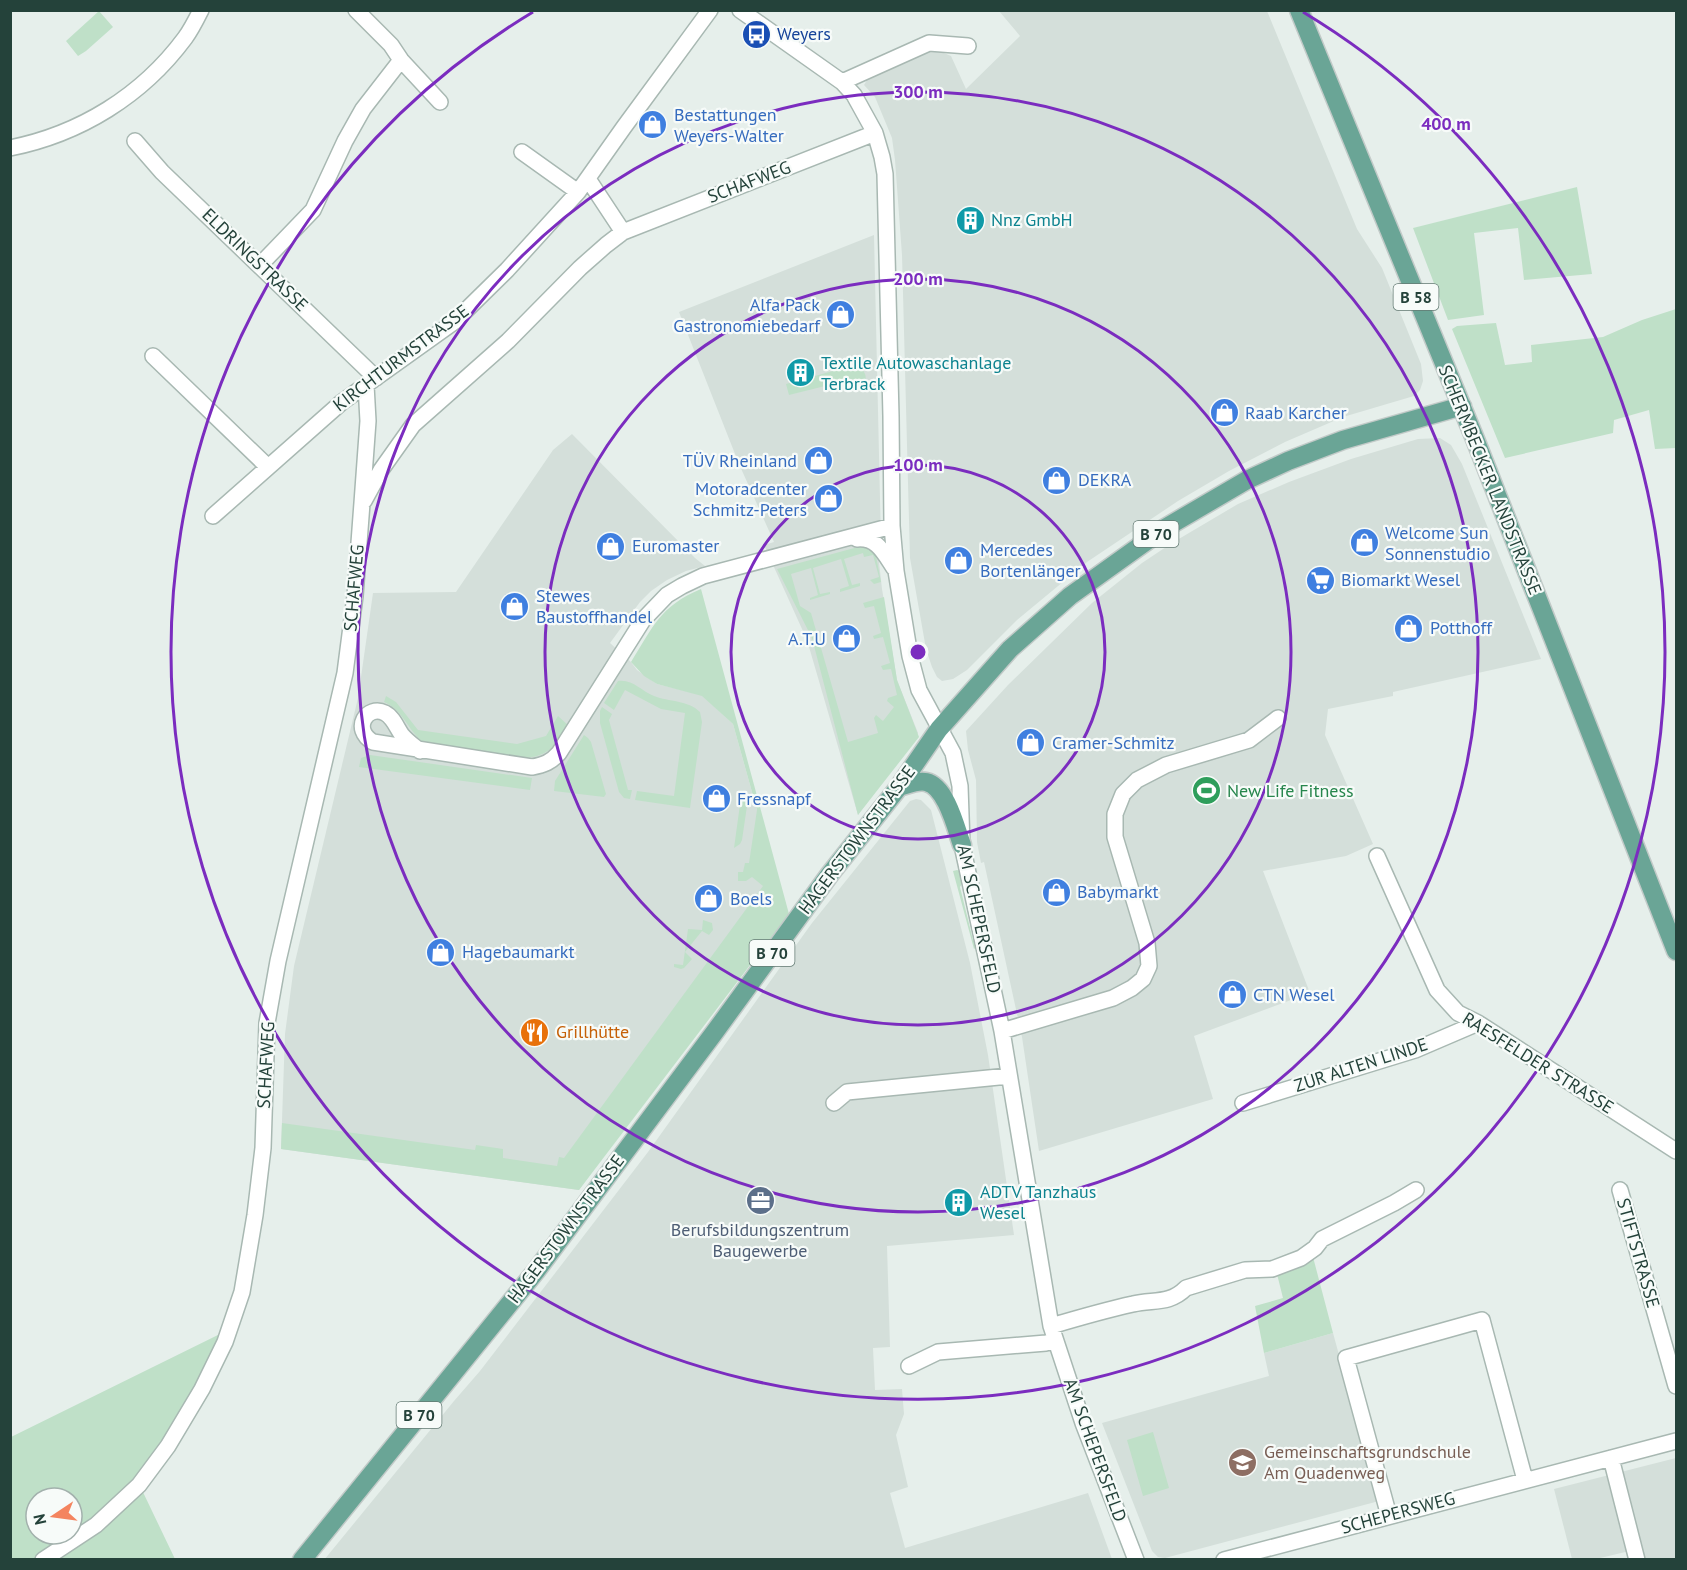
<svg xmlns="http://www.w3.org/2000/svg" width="1687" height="1570" viewBox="0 0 1687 1570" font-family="'PT Sans',sans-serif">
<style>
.built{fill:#d4dfda}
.green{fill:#bfe0c8;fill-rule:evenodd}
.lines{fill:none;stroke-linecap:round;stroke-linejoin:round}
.street-casing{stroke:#a8b8b2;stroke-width:18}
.primary-casing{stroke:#c2cac8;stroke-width:21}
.street{stroke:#fff;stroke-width:15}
.primary{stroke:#6aa596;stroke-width:18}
.ring{fill:none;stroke:#7b2cbf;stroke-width:3}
.labels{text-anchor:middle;stroke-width:4.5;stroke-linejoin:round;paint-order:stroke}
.shield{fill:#f7fbf9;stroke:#637a73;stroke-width:1.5}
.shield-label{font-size:16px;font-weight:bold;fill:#24423a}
.transit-label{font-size:18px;fill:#164399;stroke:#f7fbf9;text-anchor:start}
.shop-label{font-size:18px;fill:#366cbe;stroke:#f7fbf9;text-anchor:start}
.street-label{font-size:18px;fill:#24423a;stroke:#f7fbf9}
.culture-label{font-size:18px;fill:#0d838f;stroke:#f7fbf9;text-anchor:start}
.leisure-label{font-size:18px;fill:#27864d;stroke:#f7fbf9;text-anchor:start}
.food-label{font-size:18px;fill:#c56008;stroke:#f7fbf9;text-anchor:start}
.service-label{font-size:18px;fill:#4e5e75;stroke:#f7fbf9}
.education-label{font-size:18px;fill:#785e54;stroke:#f7fbf9;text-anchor:start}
.centre{fill:#7b2cbf;stroke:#f7fbf9;stroke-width:3}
.ring-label{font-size:18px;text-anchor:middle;font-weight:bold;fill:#7b2cbf;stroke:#f7fbf9;stroke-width:4.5;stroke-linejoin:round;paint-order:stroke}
</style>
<rect width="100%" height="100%" fill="#e6efeb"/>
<path class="built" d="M 999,11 L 1267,11 L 1357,229 L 1382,268 L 1421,364 L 1423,381 L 1420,390 L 1414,396 L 1343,417 L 1285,442 L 1229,471 L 1178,501 L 1087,562 L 1017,620 L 967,670 L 953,679 L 942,681 L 937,677 L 932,667 L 926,649 L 910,558 L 902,255 L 895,160 L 892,138 L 875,97 L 864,85 L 870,75 L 932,48 L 951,56 L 966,89 L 1020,36 Z
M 874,235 L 881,542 L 877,544 L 882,589 L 897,680 L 918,733 L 858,815 L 807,640 L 764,545 L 774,542 L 739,464 L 679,312 Z
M 572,434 L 695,558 L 705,566 L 686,571 L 667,580 L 651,591 L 640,602 L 610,643 L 631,662 L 637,670 L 657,684 L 702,695 L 733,724 L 784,907 L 579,1190 L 281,1149 L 285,1034 L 294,966 L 358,698 L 373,593 L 456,592 L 553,450 Z
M 1440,438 L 1451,445 L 1462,464 L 1541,659 L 1393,692 L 1393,696 L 1328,709 L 1325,735 L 1373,844 L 1346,856 L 1263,871 L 1310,993 L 1194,1036 L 1213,1099 L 1039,1151 L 1022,1037 L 984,862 L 981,863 L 977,842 L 976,780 L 968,750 L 966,731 L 1008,685 L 1092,603 L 1142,563 L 1172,543 L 1238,504 L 1289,482 L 1351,459 L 1418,439 Z
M 916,799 L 921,800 L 931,810 L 970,963 L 988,1055 L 1014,1235 L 887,1246 L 890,1347 L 873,1348 L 875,1390 L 902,1389 L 904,1414 L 896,1435 L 908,1487 L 890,1493 L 905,1548 L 1088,1493 L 1112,1559 L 324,1560 L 454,1401 L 480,1371 L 648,1152 L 812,923 L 910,801 Z
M 1333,1333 L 1379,1501 L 1165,1558 L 1158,1557 L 1152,1551 L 1102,1423 L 1269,1376 L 1264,1353 Z
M 1676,1458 L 1676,1559 L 1646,1559 L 1642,1548 L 1596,1559 L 1572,1559 L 1554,1489 Z"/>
<path class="green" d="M 99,11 L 113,27 L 86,51 L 78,56 L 66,41 Z
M 1577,187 L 1592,274 L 1524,280 L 1518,228 L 1474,233 L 1484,315 L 1448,320 L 1413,228 Z
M 1676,309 L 1676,448 L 1655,449 L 1649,410 L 1614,420 L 1613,433 L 1505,458 L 1452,329 L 1457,326 L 1496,323 L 1505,365 L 1532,362 L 1531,345 L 1603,337 L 1642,320 Z
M 851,366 C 868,367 871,382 856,390 L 853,379 L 789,395 L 786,384 Z
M 858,547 C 865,547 872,550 876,556 L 881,582 L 874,584 L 870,580 L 879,577 L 873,555 L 864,557 L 863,553 L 844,559 L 852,585 L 860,583 L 860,586 L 840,592 L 840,589 L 849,586 L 841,559 L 813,568 L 820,594 L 830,592 L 830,594 L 810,600 L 810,598 L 818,595 L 811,568 L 791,574 L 800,606 L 811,613 L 848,742 L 878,733 L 874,718 L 876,715 L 883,721 L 894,707 L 887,701 L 888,698 L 897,695 L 891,669 L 883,670 L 881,666 L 890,663 L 883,637 L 874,639 L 873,636 L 881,633 L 874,606 L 865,608 L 863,603 L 884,597 L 897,680 L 919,737 L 858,815 L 812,638 L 777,569 Z
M 701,589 L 789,914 L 579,1190 L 281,1149 L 282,1123 L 475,1150 L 476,1145 L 503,1149 L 503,1158 L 557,1166 L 559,1157 L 564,1158 L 763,886 L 752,877 L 746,881 L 738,881 L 738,872 L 743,872 L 745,863 L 749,863 L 757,810 L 733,724 L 702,696 L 657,684 L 644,676 L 631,662 C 653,627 660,606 701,589 Z
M 618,681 C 633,679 641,691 654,696 C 669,702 688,700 700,712 L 702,722 L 690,808 L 635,800 L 637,791 L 674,796 L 685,713 L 661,709 L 625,690 L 614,710 L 604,703 Z
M 386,696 L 396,702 L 418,730 L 517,744 L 546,736 L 558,716 L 569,726 C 554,749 545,759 516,758 L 426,744 C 409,734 404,710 384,702 Z
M 602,707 L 612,714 L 609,720 L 628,790 L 632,790 L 630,799 L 624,798 L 619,792 L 600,723 L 600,711 Z
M 584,735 L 588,738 L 591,742 L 606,794 L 604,797 L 554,791 L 555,781 Z
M 370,755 L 532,778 L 530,790 L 359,767 L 361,758 Z
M 742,790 L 747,806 L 742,840 L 740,844 L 734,848 Z
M 957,870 L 960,871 L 963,882 L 960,887 L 973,940 L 977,943 L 978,946 L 974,949 L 953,871 Z
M 703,920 L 712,923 L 713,930 L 709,935 L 702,931 L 685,952 L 692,959 L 684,968 L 681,969 L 674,967 L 674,964 L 683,965 L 688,929 L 702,930 Z
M 1313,1257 L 1333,1333 L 1264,1353 L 1255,1306 L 1283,1298 L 1277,1274 Z
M 224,1332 L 189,1405 L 136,1483 L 63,1542 L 35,1559 L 11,1560 L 11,1437 ZM 36,1498 L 72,1498 L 72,1534 L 36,1534 Z
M 1153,1432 L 1169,1488 L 1143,1496 L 1127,1440 Z
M 141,1488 L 175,1559 L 49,1560 Z"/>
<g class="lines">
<defs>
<path id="street" d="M 356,10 L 391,45 L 401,60 L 440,102
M 740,10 L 842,82 L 854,95 L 875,133 L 882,157 L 885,174 L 891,416 L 892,526 L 896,571 L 910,656 L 919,690 L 953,753 L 960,786 L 962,845 L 1002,1031 L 1051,1326 L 1083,1423 L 1136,1560
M 842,82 L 929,43 L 968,46
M 135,141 L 162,172 L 376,378
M 10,148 C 80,134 142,96 185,38 C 191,30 196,20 201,10
M 522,152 L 578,192
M 588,179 L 623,232
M 260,265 L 313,210 L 345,141 L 363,109 L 401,60
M 153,356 L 268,467
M 364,501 L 381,470 L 413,425 L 508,341 L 580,268 L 606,245 L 623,232 L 875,133
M 213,516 L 342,402 L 454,322 L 507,270 L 578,192 L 624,127 L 710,10
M 857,539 C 877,537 884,553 894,568
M 420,751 C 414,746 407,741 402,735 C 397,728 393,717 385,713 C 367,704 351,729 373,742 L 532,767 C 544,765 551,762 559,753 L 643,620 L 667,595 L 682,586 L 703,576 L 892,526
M 1377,856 L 1437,990 L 1458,1013 L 1478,1023 L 1676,1151
M 1002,1031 L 1113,998 L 1132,988 L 1143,979 L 1149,966 L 1147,943 L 1115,837 L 1115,814 L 1123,794 L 1137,780 L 1166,765 L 1249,740 L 1278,718
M 834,1103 L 847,1092 L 1009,1076
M 1243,1103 L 1415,1050 L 1478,1023
M 1620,1190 L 1676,1386
M 1051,1326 C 1078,1318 1106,1310 1133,1304 C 1153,1299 1169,1305 1186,1288 L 1245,1270 L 1272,1269 L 1301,1258 L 1315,1248 L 1322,1239 L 1394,1203 L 1416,1190
M 909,1366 L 938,1352 L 1046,1343 L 1055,1340
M 1611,1458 L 1637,1560
M 1389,1516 L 1346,1358 L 1482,1320 L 1525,1480
M 43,1560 L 96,1525 L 139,1485 L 168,1446 L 202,1389 L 225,1342 L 242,1292 L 255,1215 L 263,1148 L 267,1023 L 278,961 L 345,673 L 355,596 L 362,503 L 368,421 L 366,385
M 1224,1560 L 1676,1441"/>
<path id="primary" d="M 1299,10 L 1475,439 L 1676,951
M 899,787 C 907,785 917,780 926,782 C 946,786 956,828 962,845
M 302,1560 L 536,1271 L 714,1033 L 830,874 L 899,787 L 939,729 L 1010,649 L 1070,596 L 1165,528 L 1247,480 L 1288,461 L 1343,440 L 1462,406"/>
</defs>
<use href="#street" class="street-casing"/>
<use href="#primary" class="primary-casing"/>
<use href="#street" class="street"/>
<use href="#primary" class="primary"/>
</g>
<g class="ring">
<circle cx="918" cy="652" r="187"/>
<circle cx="918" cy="652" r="373"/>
<circle cx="918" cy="652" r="560"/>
<path d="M1303 12A747 747 0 1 1 533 12"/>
</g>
<defs>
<symbol id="bus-disc" viewBox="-11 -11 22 22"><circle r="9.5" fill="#1a4fb4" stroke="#f7fbf9"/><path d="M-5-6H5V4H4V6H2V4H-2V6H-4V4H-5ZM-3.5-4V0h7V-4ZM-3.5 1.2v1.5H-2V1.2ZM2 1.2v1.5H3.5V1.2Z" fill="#fff"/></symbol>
<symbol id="shop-disc" viewBox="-11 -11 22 22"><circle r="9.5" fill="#3f7fe0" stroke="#f7fbf9"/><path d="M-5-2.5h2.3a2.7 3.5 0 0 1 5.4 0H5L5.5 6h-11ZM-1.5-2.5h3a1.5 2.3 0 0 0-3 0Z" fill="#fff"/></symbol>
<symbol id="building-disc" viewBox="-11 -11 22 22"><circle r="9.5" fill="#0f9aa8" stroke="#f7fbf9"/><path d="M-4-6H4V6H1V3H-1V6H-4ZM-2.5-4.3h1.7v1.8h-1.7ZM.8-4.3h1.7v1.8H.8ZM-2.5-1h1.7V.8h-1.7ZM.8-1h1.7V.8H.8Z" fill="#fff"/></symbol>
<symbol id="supermarket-disc" viewBox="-11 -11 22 22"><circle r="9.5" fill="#3f7fe0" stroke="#f7fbf9"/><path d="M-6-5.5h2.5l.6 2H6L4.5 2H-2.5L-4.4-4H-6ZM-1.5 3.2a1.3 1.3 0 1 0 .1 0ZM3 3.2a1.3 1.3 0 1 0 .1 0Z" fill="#fff"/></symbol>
<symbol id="stadium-disc" viewBox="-11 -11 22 22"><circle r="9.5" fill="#2e9e5b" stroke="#f7fbf9"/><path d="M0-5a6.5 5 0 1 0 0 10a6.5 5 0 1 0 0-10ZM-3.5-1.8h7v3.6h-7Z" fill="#fff"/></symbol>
<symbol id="restaurant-disc" viewBox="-11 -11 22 22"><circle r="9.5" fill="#e8710a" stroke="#f7fbf9"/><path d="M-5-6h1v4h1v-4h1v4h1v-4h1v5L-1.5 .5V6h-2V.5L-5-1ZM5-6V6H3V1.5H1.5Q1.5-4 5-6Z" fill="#fff"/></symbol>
<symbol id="office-disc" viewBox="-11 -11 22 22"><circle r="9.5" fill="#5c6f8a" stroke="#f7fbf9"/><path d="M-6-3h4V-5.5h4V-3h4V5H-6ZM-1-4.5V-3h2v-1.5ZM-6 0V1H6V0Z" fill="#fff"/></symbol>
<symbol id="school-disc" viewBox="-11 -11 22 22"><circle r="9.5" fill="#8d6e63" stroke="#f7fbf9"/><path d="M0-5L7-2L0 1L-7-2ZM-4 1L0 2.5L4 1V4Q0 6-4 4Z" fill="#fff"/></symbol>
</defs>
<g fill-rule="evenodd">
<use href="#bus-disc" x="740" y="18" width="33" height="33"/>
<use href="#shop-disc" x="636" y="108" width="33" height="33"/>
<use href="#building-disc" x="954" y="204" width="33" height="33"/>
<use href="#shop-disc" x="824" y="298" width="33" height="33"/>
<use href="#building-disc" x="784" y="356" width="33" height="33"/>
<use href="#shop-disc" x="1208" y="396" width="33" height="33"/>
<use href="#shop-disc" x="802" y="444" width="33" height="33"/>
<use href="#shop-disc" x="1040" y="464" width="33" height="33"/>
<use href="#shop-disc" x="812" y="482" width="33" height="33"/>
<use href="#shop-disc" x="1348" y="526" width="33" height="33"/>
<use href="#shop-disc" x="594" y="530" width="33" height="33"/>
<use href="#shop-disc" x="942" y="544" width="33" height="33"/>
<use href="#supermarket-disc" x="1304" y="564" width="33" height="33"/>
<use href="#shop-disc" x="498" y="590" width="33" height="33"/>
<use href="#shop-disc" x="1392" y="612" width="33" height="33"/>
<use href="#shop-disc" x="830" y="622" width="33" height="33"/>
<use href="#shop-disc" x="1014" y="726" width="33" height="33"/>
<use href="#stadium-disc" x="1190" y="774" width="33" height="33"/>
<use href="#shop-disc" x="700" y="782" width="33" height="33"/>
<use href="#shop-disc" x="1040" y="876" width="33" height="33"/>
<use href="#shop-disc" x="692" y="882" width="33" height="33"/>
<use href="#shop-disc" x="424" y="936" width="33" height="33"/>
<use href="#shop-disc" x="1216" y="978" width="33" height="33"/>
<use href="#restaurant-disc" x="518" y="1016" width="33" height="33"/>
<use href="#office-disc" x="744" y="1184" width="33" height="33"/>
<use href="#building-disc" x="942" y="1186" width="33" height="33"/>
<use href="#school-disc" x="1226" y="1446" width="33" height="33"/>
</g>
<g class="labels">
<g class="shield">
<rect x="1393.5" y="284" width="45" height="26" rx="4.5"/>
<rect x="1133.5" y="521" width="45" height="26" rx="4.5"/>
<rect x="749.5" y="940" width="45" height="26" rx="4.5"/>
<rect x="396.5" y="1402" width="45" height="26" rx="4.5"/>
</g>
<g class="shield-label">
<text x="1416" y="303">B 58</text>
<text x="1156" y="540">B 70</text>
<text x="772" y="959">B 70</text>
<text x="419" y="1421">B 70</text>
</g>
<g class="transit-label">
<text x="777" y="40">Weyers</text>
</g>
<g class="shop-label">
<text x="674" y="121">Bestattungen<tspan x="674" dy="21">Weyers-Walter</tspan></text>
<text x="820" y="311" text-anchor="end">Alfa Pack<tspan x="820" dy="21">Gastronomiebedarf</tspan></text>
<text x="1245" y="419">Raab Karcher</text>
<text x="797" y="467" text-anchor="end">TÜV Rheinland</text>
<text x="1078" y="486">DEKRA</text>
<text x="807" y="495" text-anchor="end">Motoradcenter<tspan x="807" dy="21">Schmitz-Peters</tspan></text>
<text x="1385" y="539">Welcome Sun<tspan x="1385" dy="21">Sonnenstudio</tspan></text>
<text x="632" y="552">Euromaster</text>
<text x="980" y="556">Mercedes<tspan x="980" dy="21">Bortenlänger</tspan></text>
<text x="1341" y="586">Biomarkt Wesel</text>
<text x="536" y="602">Stewes<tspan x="536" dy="21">Baustoffhandel</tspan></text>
<text x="1430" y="634">Potthoff</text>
<text x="826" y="645" text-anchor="end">A.T.U</text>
<text x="1052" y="749">Cramer-Schmitz</text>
<text x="737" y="805">Fressnapf</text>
<text x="1077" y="898">Babymarkt</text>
<text x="730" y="905">Boels</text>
<text x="462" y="958">Hagebaumarkt</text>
<text x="1253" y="1001">CTN Wesel</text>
</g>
<g class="street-label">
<text transform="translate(749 182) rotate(-21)" y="6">SCHAFWEG</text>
<text transform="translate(255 260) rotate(44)" y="6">ELDRINGSTRASSE</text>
<text transform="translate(401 358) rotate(-37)" y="6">KIRCHTURMSTRASSE</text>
<text transform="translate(1490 480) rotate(68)" y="6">SCHERMBECKER LANDSTRASSE</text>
<text transform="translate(354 588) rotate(-85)" y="6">SCHAFWEG</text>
<text transform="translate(857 840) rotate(-53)" y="6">HAGERSTOWNSTRASSE</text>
<text transform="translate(979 919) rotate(78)" y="6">AM SCHEPERSFELD</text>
<text transform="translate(1538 1063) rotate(32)" y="6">RAESFELDER STRASSE</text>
<text transform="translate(266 1065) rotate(-87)" y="6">SCHAFWEG</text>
<text transform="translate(1361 1065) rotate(-18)" y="6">ZUR ALTEN LINDE</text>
<text transform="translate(566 1229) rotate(-53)" y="6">HAGERSTOWNSTRASSE</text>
<text transform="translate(1638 1253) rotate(74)" y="6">STIFTSTRASSE</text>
<text transform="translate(1095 1450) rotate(70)" y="6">AM SCHEPERSFELD</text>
<text transform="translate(1398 1513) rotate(-15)" y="6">SCHEPERSWEG</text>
</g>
<g class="culture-label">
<text x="991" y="226">Nnz GmbH</text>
<text x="821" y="369">Textile Autowaschanlage<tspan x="821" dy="21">Terbrack</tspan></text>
<text x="980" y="1198">ADTV Tanzhaus<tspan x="980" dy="21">Wesel</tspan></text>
</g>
<g class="leisure-label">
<text x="1227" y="797">New Life Fitness</text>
</g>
<g class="food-label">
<text x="556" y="1038">Grillhütte</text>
</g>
<g class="service-label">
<text x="760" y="1236">Berufsbildungszentrum<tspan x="760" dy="21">Baugewerbe</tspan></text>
</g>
<g class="education-label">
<text x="1264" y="1458">Gemeinschaftsgrundschule<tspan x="1264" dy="21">Am Quadenweg</tspan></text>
</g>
</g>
<circle cx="918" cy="652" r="9" class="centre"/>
<g class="ring-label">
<text x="918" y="98">300 m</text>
<text x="1446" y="130">400 m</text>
<text x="918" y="285">200 m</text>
<text x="918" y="471">100 m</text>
</g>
<rect width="1687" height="1570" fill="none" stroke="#24423a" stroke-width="24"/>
<g transform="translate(54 1516) rotate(257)"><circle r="28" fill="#f7fbf9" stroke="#a3b1ad" stroke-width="1.5"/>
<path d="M0-4.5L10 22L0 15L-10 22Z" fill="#f4845f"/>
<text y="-9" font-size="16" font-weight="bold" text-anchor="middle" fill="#24423a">N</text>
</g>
</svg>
